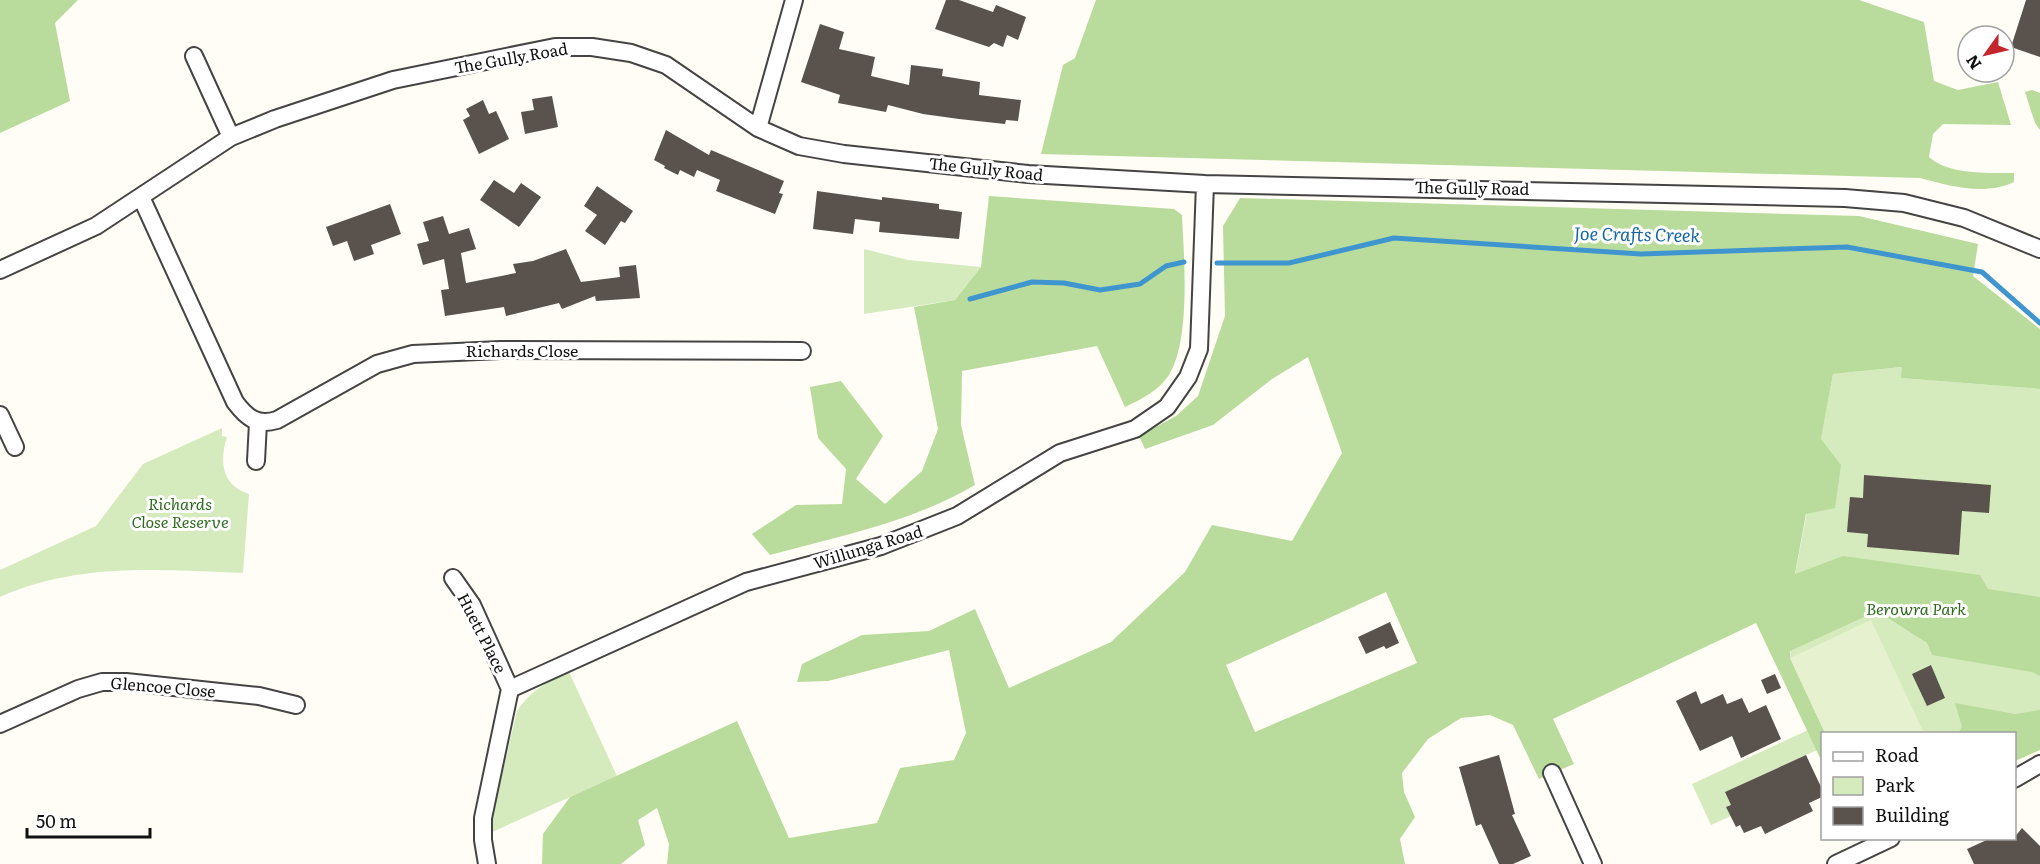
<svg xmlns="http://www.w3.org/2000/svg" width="2040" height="864" viewBox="0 0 2040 864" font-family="Literata,serif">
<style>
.green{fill:#d5ebbd}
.forest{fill:#b9dc9c;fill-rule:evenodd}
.pitch{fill:#e6f2cf}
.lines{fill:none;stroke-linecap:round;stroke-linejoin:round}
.stream{stroke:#3f96cf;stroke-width:5}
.building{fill:#5a524d}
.minor-casing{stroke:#444;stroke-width:20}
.minor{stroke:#fff;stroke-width:16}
.labels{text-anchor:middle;stroke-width:6;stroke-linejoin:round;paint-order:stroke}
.street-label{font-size:16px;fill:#111;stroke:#fff}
.park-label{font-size:16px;font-style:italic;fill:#2f6b1f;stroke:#fff}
.water-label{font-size:18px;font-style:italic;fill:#1768a6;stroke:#fff}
</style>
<rect width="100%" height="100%" fill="#fffdf5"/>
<path class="green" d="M 864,249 L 908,260 L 981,267 L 955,300 L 864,314 Z
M 1902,367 L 1902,378 L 2040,389 L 2040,726 L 1975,733 L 1825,733 L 1790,658 L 1795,575 L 1833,374 Z
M 222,428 L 222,436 L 227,437 C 219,462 222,485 249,494 L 243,573 C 159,570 79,562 0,597 L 0,570 L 96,526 L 143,464 Z
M 569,672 L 617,776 L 492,832 L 492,817 L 517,711 C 531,690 547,682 569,672 Z
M 1808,730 L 1817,750 L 1726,792 L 1731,805 L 1727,808 L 1731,816 L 1711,825 L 1692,784 Z"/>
<path class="forest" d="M 0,0 L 78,0 L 55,23 L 70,101 L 0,133 Z
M 1096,0 L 1859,0 L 1924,22 L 1934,81 L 1958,90 L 1998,82 L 2011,125 L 1943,124 L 1933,134 L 1929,157 C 1949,175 1988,173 2014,173 L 2014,182 C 1984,196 1950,186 1920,178 L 1041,154 L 1063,65 L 1075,58 Z
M 2032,90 L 2040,93 L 2040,130 L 2035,123 L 2025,92 Z
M 989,196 L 1174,209 L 1182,215 C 1184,257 1191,339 1169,375 C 1158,391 1142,399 1125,407 L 1097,346 L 962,371 L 961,425 L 975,485 C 912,522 840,536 770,555 L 752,534 L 796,505 L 842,504 L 846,469 L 818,438 L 810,387 L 841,381 L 883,436 L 856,479 L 885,504 L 922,471 L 938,429 L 914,307 L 955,300 L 981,267 Z
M 1240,198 L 1859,216 L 1978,244 L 1973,276 L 2040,329 L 2040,389 L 1901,378 L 1902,367 L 1833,374 L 1821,439 L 1841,465 L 1835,508 L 1806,514 L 1795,574 L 1843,556 L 1980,575 L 1988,589 L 2040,597 L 2040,676 L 2032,672 L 1932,655 L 1927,643 L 1877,611 L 1790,651 L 1790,658 L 1825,733 L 1822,734 L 1822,762 L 1756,623 L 1553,719 L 1574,764 L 1539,779 L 1513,725 L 1490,715 L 1461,718 L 1428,739 L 1402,773 L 1404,792 L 1415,817 L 1400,839 L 1405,864 L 667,864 L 669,844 L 657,808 L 638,820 L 645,845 L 621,864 L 542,864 L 543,834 L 570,797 L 737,721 L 789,838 L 877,823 L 900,768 L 954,760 L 966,733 L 949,650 L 828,681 L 797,682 L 802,664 L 862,635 L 929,631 L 975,609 L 1009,688 L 1111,642 L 1185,572 L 1212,525 L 1292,541 L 1342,453 L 1308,357 L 1272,379 L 1213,425 L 1145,449 L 1139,436 L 1176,416 L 1198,396 L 1225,316 L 1223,226 ZM 1386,592 L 1417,663 L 1255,732 L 1226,665 Z
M 1955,703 L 2015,714 L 2040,710 L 2040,750 L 2015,761 L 2014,734 L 1958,733 L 1962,727 Z"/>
<path class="pitch" d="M 1871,620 L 1924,733 L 1825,733 L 1790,658 Z"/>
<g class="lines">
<path class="stream" d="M 1217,263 L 1289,263 L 1394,238 L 1641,254 L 1847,247 L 1982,272 L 2040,323
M 970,299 L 1032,282 L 1064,283 L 1100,290 L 1140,284 L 1166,266 L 1184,262"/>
</g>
<path class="building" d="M 946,0 L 959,0 L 993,12 L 996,5 L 1026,17 L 1018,40 L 1007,35 L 1003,47 L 994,43 L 989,47 L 935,29 Z
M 2026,0 L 2040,0 L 2040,57 L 2011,47 Z
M 820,24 L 844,32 L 839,49 L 875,57 L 871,76 L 909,85 L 911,65 L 943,69 L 942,76 L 980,82 L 979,95 L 1021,100 L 1018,121 L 1006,120 L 1005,124 L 959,119 L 923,114 L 888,105 L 886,112 L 838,103 L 840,95 L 801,82 Z
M 552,96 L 558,127 L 525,134 L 521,112 L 534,110 L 532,99 Z
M 483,100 L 489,114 L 496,111 L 509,139 L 479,154 L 463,120 L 470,116 L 466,109 Z
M 666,130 L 709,155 L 711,150 L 784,181 L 779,193 L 783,194 L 775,214 L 716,191 L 720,180 L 697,170 L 694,177 L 680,170 L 678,175 L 664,168 L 665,166 L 654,160 Z
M 494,180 L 514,193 L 521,183 L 541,197 L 519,227 L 480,200 Z
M 597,186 L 633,211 L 625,223 L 621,221 L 605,245 L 585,231 L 597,215 L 584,206 Z
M 817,191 L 882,200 L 882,197 L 939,204 L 939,209 L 962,212 L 959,239 L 879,232 L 880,222 L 855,219 L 853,234 L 813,229 Z
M 390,204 L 401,234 L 371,245 L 374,254 L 354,261 L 347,241 L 333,246 L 326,227 Z
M 443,216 L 449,234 L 469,228 L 476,249 L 461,253 L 466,283 L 516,273 L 513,264 L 533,261 L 566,249 L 581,282 L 620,277 L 619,267 L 636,265 L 640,298 L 596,301 L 595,296 L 562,309 L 559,303 L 506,316 L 504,307 L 445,316 L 441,290 L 449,289 L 444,259 L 423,265 L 417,244 L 429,241 L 423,222 Z
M 1864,475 L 1991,485 L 1989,513 L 1962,511 L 1959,555 L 1867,547 L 1868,534 L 1847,532 L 1850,497 L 1863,498 Z
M 1390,622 L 1399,643 L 1386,649 L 1384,646 L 1366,654 L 1358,637 Z
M 1931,665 L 1945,698 L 1927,706 L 1912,674 Z
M 1775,674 L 1781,688 L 1767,694 L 1761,680 Z
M 1696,691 L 1701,704 L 1723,694 L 1727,704 L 1742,698 L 1749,713 L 1766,705 L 1781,739 L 1741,758 L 1732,736 L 1700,751 L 1676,701 Z
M 1499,755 L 1515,814 L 1512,815 L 1531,856 L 1513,864 L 1499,864 L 1481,824 L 1476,826 L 1459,767 Z
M 1806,755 L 1822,789 L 1822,797 L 1809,803 L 1813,811 L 1765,834 L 1761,826 L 1744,833 L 1740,825 L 1736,827 L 1726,807 L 1731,805 L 1725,792 Z
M 2022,828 L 2040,846 L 2040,864 L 1974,864 L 1967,849 L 1991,838 L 2014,838 Z"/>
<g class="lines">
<defs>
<path id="minor" d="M 194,56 L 231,137
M 758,128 L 794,0
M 141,197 L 235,402 C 247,418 257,426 277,420 L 377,364 L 413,354 L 501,350 L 802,351
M 0,270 L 96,226 L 231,137 L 275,119 L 393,80 L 555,47 L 592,47 L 631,53 L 666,65 L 758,128 L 799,146 L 844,154 L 1028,174 L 1205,184 L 1845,198 L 1904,203 L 1964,218 L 2040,249
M 0,415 L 15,447
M 256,461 L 258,423
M 453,578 L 472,605 L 510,689
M 0,724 L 78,689 L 102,682 L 126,682 L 259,696 L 296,705
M 1552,773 L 1593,864
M 2014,779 L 2040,764
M 487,864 L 483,840 L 483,818 L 510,689 L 746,582 L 881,546 L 957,516 L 1060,453 L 1135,429 L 1167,407 L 1188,377 L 1199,349 L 1205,184
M 1836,864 L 1891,838"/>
</defs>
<use href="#minor" class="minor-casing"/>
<use href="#minor" class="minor"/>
</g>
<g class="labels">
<g class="street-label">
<text transform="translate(511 58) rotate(-10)" y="6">The Gully Road</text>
<text transform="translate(986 169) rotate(6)" y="6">The Gully Road</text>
<text transform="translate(1472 188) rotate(1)" y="6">The Gully Road</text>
<text x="522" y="357">Richards Close</text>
<text transform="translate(868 547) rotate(-17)" y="6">Willunga Road</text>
<text transform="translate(482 633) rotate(63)" y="6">Huett Place</text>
<text transform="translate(163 687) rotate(5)" y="6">Glencoe Close</text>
</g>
<g class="park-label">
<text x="180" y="510">Richards<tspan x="180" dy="18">Close Reserve</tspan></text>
<text x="1916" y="615">Berowra Park</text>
</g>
<g class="water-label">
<text transform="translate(1637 235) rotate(1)" y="6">Joe Crafts Creek</text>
</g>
</g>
<rect x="1821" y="732" width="195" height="108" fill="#ffffff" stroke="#a0a0a0" stroke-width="1.5"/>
<rect x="1833" y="752" width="30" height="9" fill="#ffffff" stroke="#a0a0a0" stroke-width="1.5"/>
<text x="1875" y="762" font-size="18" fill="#111111">Road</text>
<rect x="1833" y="777" width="30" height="18" fill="#d5ebbd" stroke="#a0a0a0" stroke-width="1.5"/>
<text x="1875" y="792" font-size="18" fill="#111111">Park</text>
<rect x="1833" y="807" width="30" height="18" fill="#5a524d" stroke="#a0a0a0" stroke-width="1.5"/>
<text x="1875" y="822" font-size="18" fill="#111111">Building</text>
<g transform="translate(1986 54) rotate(236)"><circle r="28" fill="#ffffff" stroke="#a0a0a0" stroke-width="1.5"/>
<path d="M0-4.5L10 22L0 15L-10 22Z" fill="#c4262e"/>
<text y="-9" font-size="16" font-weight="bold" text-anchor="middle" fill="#111111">N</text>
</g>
<path d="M27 828v9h123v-9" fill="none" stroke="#111111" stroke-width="3"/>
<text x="36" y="828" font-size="18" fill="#111111" stroke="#ffffff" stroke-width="4.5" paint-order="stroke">50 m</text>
</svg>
